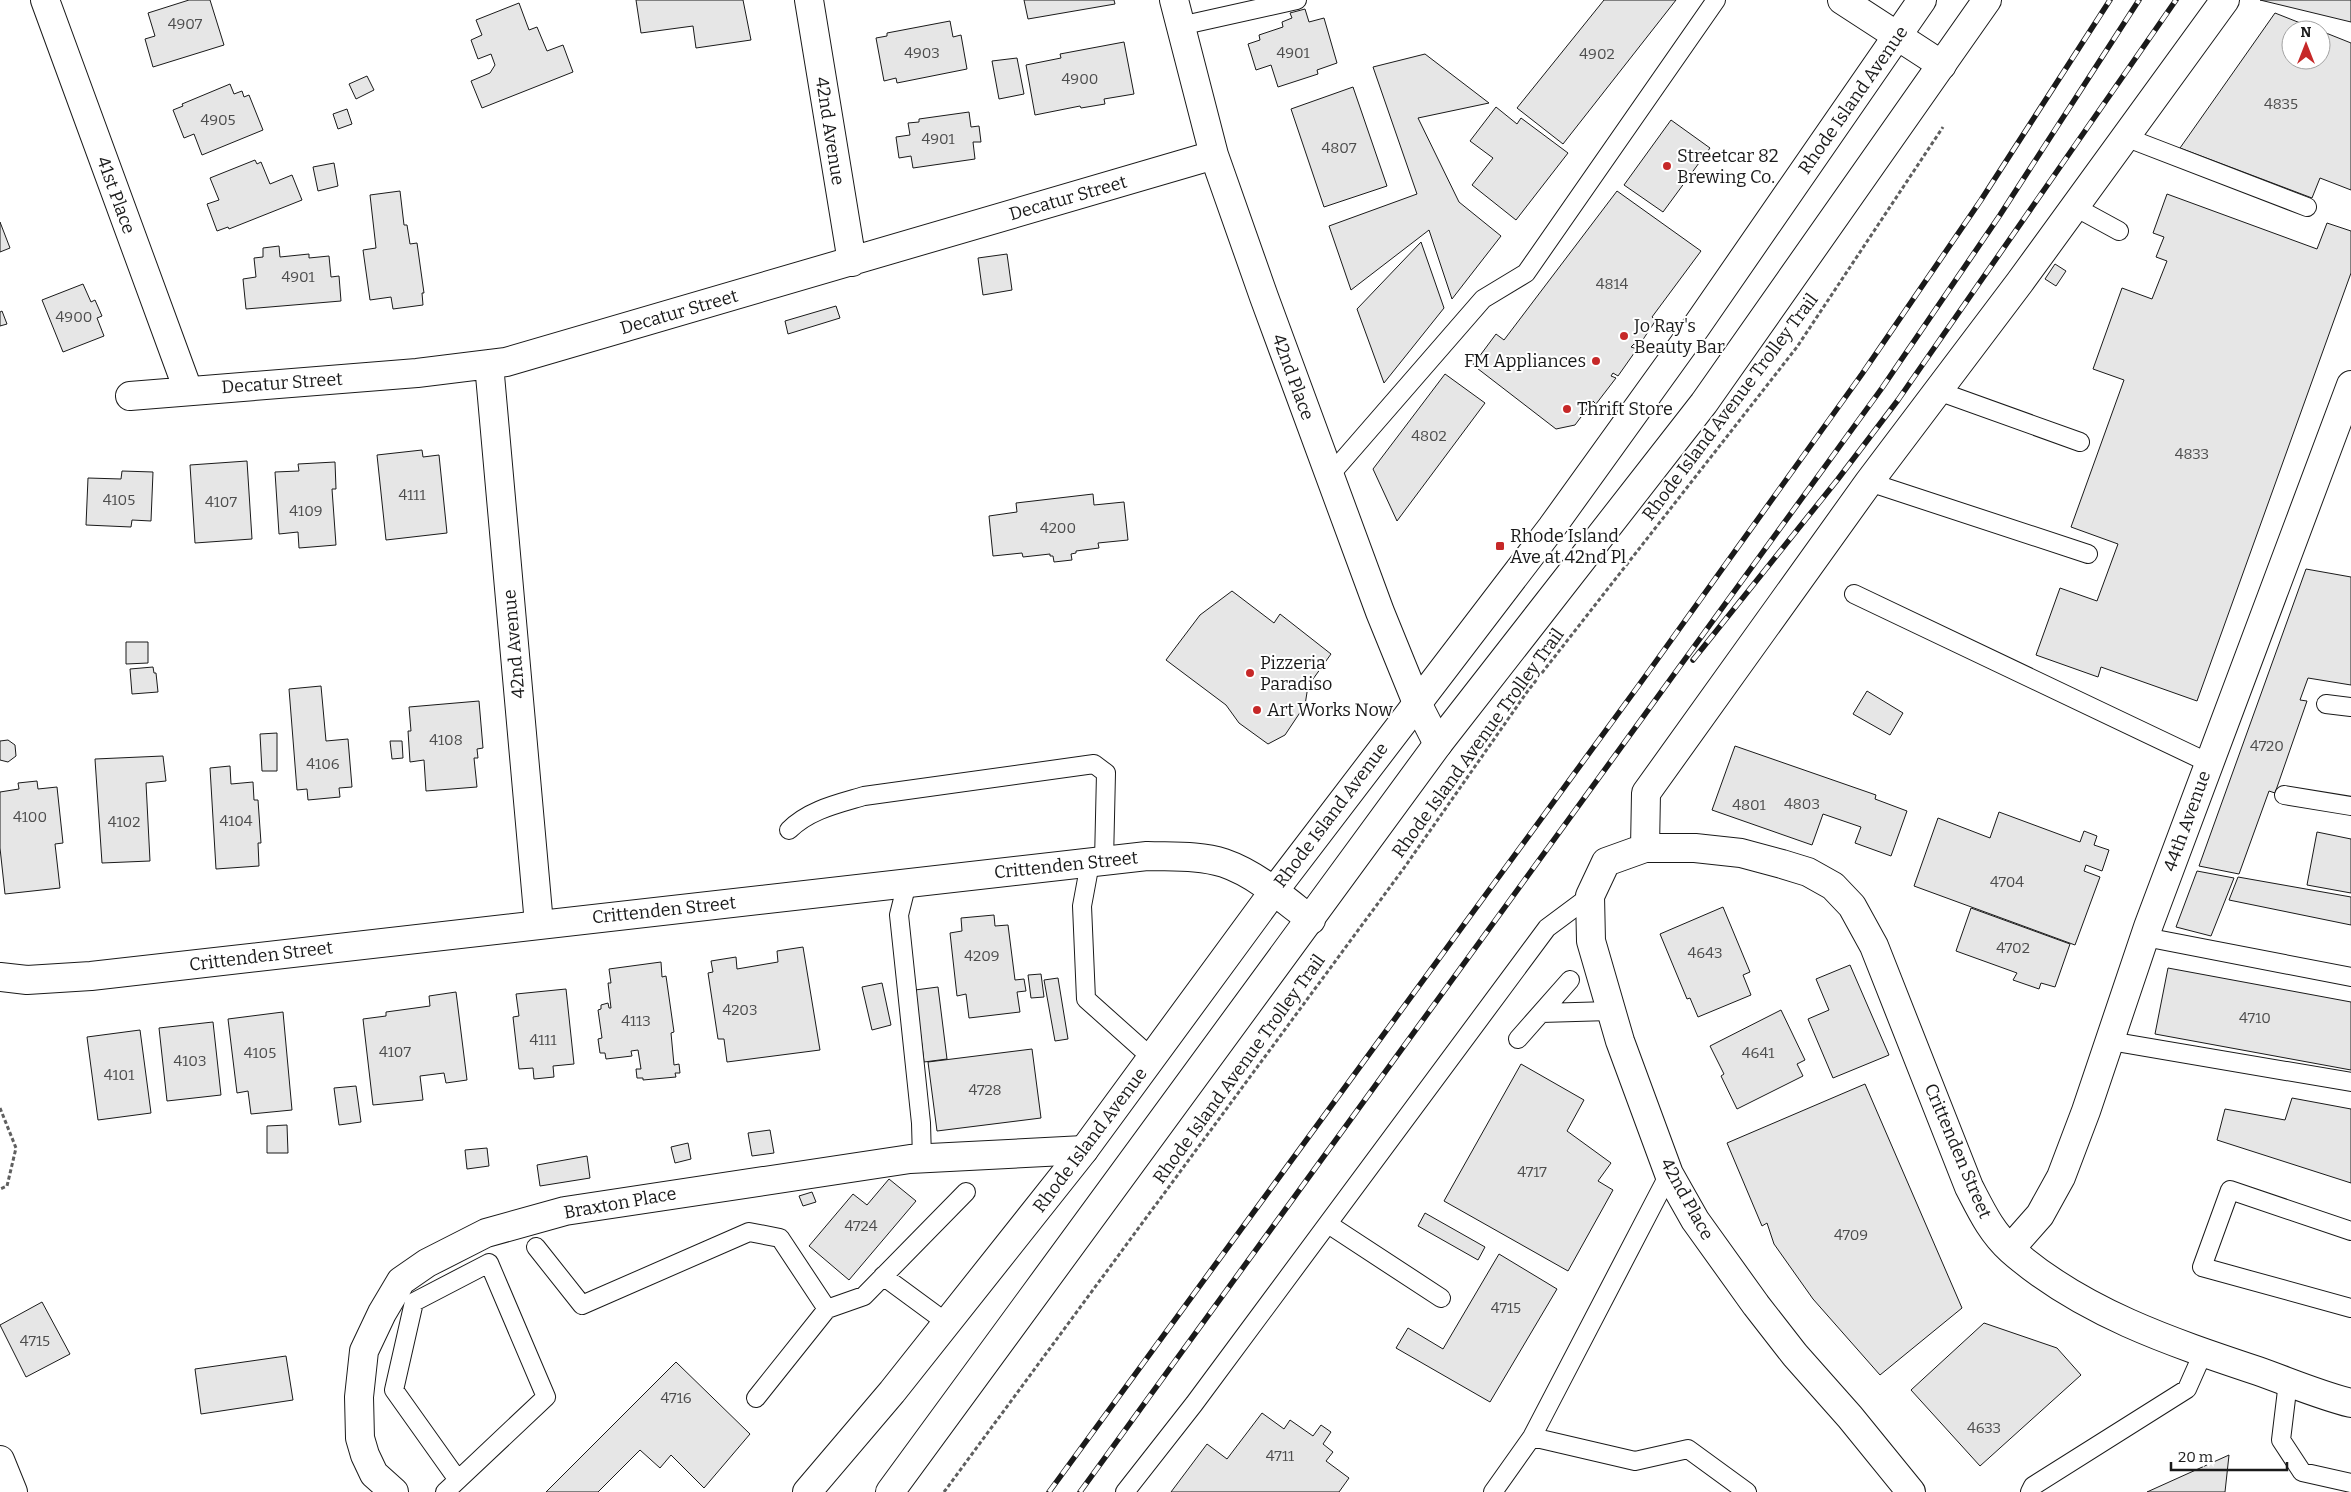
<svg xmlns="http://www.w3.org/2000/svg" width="2351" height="1492" viewBox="0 0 2351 1492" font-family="Bitter,serif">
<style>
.building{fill:#e6e6e6;stroke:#1a1a1a}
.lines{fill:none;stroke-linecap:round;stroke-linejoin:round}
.service-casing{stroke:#1a1a1a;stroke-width:20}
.minor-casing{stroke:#1a1a1a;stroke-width:30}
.tertiary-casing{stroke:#1a1a1a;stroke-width:30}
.primary-casing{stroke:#1a1a1a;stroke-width:30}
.path{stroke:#5f5f5f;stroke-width:3;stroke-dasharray:4 2.5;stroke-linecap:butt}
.service{stroke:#fff;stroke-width:18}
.minor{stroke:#fff;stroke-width:28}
.tertiary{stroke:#fff;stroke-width:28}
.primary{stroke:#fff;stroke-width:28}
.rail-casing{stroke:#1a1a1a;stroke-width:5.5}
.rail{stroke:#fff;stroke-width:4;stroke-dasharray:11;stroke-linecap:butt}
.poi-dot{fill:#c62828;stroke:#fff;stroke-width:2}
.labels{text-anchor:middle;stroke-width:4;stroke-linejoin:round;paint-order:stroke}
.number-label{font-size:15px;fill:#4d4d4d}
.street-label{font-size:18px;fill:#1a1a1a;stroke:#fff}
.poi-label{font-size:18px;fill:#1a1a1a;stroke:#fff;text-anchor:start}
</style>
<rect width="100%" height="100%" fill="#fff"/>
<path class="building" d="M 189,0 L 210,0 L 224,45 L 153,67 L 145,39 L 155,36 L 148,13 Z
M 636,0 L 743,0 L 751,40 L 696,48 L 693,26 L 641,33 Z
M 1024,0 L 1114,0 L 1115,4 L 1028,19 Z
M 1604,0 L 1676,0 L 1563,144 L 1517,108 Z
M 2260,0 L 2351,0 L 2351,22 Z
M 519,3 L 529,30 L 537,27 L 547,51 L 563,45 L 573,72 L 482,108 L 471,81 L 490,73 L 495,65 L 491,54 L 478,59 L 471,40 L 482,35 L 476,20 Z
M 1305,9 L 1309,22 L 1324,18 L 1337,63 L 1317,70 L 1318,74 L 1278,87 L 1271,65 L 1256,70 L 1248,44 L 1260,40 L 1259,35 L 1283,27 L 1282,22 L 1292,18 L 1290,13 Z
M 2275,13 L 2318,30 L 2291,30 L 2291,60 L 2321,60 L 2321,31 L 2351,43 L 2351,190 L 2320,178 L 2312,198 L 2180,148 Z
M 950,21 L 953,37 L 961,35 L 967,69 L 897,83 L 896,78 L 884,81 L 876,38 L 887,36 L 887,33 Z
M 1124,42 L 1134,94 L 1104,99 L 1105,104 L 1081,108 L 1080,106 L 1035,115 L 1026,65 L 1061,58 L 1060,54 Z
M 1425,54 L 1489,103 L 1418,118 L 1459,202 L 1501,236 L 1452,299 L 1429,230 L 1351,290 L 1329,226 L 1417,194 L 1373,67 Z
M 1017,58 L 1024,94 L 999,99 L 992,61 Z
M 367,76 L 374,90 L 356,99 L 349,84 Z
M 230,84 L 234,94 L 242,91 L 244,97 L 249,95 L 263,130 L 202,155 L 194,134 L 184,138 L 173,110 L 183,106 L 182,104 Z
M 1353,87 L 1387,186 L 1324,207 L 1291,109 Z
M 1496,107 L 1517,124 L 1521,118 L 1568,153 L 1516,220 L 1472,185 L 1493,158 L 1470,141 Z
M 347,109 L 352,124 L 338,129 L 333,114 Z
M 969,112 L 971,127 L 979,126 L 981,142 L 973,142 L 975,159 L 913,168 L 911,156 L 899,158 L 896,137 L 910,135 L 908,123 L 919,122 L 919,119 Z
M 1671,120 L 1710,148 L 1663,212 L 1624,185 Z
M 255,160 L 257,164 L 261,162 L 270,184 L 292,175 L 302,200 L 229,229 L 228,227 L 217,231 L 207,204 L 219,200 L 210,178 Z
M 334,163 L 338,186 L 318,191 L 313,167 Z
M 400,191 L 404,225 L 407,225 L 410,244 L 417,243 L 424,293 L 422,293 L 423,305 L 393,309 L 391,297 L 370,300 L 363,250 L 376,248 L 370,195 Z
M 1617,191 L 1701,251 L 1652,317 L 1656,320 L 1638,347 L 1634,344 L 1631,347 L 1637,349 L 1618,376 L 1613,373 L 1611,376 L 1616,378 L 1596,404 L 1593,401 L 1575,425 L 1556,429 L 1473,365 L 1496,334 L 1504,340 Z
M 2167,194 L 2317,249 L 2327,223 L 2351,231 L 2351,273 L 2197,701 L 2101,667 L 2098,677 L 2036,655 L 2060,588 L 2097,601 L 2118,544 L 2071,527 L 2124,380 L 2093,369 L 2122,288 L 2152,299 L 2167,261 L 2156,257 L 2164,237 L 2153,233 Z
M 0,222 L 10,248 L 0,252 Z
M 1421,242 L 1444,308 L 1384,383 L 1357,309 Z
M 279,246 L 280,257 L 309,254 L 309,258 L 329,256 L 331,277 L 339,276 L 341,301 L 246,309 L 243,279 L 256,277 L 254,258 L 263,257 L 263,248 Z
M 1007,254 L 1012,290 L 983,295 L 978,258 Z
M 2055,264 L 2066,271 L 2056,286 L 2045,279 Z
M 83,284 L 91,302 L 95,300 L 102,316 L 97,318 L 104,336 L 63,352 L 42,300 Z
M 836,306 L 840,318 L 788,334 L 785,321 Z
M 2,311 L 7,324 L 0,326 L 0,312 Z
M 1445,374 L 1485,403 L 1397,521 L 1373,469 Z
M 422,450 L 423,457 L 439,455 L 447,533 L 386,540 L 377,455 Z
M 247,461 L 252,539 L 195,543 L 190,465 Z
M 335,462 L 336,489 L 332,489 L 336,545 L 299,548 L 298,532 L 279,534 L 275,472 L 299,471 L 298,464 Z
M 122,471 L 153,472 L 151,521 L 132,520 L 131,527 L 86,525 L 88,478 L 121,479 Z
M 1093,494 L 1094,505 L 1124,502 L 1128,540 L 1098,543 L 1099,548 L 1076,551 L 1076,553 L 1071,554 L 1072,560 L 1054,562 L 1053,556 L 1050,556 L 1050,554 L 1023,557 L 1022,553 L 993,556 L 989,516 L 1017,512 L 1016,503 Z
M 2306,569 L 2351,577 L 2351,685 L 2308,678 L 2300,700 L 2307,701 L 2275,793 L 2269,791 L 2239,874 L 2199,866 Z
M 1232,591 L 1274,623 L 1280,614 L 1331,654 L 1308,686 L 1305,705 L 1285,735 L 1268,744 L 1239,723 L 1226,705 L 1166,660 L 1200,615 Z
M 126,642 L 148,642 L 148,663 L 126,664 Z
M 153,667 L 154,673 L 156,673 L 158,692 L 132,694 L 130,669 Z
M 321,686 L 326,741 L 348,739 L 352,787 L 339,788 L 340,797 L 308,800 L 307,789 L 297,790 L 289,689 Z
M 1867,691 L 1903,713 L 1890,735 L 1853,714 Z
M 479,701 L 483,748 L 477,749 L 478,758 L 474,758 L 477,787 L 426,791 L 424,760 L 410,762 L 408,731 L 411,731 L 409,707 Z
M 277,733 L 277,771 L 262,771 L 260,734 Z
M 8,740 L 15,745 L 16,756 L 8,762 L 0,760 L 0,741 Z
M 390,741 L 402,741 L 403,758 L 392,759 Z
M 1735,746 L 1876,795 L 1875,799 L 1907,811 L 1891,856 L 1855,843 L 1861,827 L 1823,814 L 1812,845 L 1712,810 Z
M 163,756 L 166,781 L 146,783 L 150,861 L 102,863 L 95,759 Z
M 230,766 L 231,784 L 253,782 L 254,800 L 258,800 L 261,843 L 258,843 L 259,866 L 216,869 L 210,768 Z
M 37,781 L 38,789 L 57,787 L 63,843 L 55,844 L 60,888 L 5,894 L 0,848 L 0,792 L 19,789 L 18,783 Z
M 1999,812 L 2080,842 L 2084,831 L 2097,836 L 2094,845 L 2109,850 L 2102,871 L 2086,865 L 2084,871 L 2100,877 L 2075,945 L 1914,886 L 1938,818 L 1990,838 Z
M 2317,832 L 2351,839 L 2351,893 L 2307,885 Z
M 2197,871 L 2234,878 L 2211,936 L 2176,927 Z
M 2238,877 L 2351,897 L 2351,925 L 2229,900 Z
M 1723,907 L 1750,972 L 1743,975 L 1751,995 L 1698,1017 L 1690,998 L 1687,999 L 1660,934 Z
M 1971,908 L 2070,944 L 2055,987 L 2041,983 L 2039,989 L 2013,980 L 2017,973 L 1956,951 Z
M 994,915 L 995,926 L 1008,925 L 1015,980 L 1024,979 L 1026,991 L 1017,992 L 1020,1012 L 969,1018 L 966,994 L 957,996 L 950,933 L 962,931 L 961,918 Z
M 803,947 L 820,1050 L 727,1062 L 724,1039 L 718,1039 L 708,973 L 713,972 L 711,961 L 736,957 L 737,969 L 778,962 L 777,951 Z
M 661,962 L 662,977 L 666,976 L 674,1032 L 671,1033 L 674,1065 L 679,1064 L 680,1073 L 675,1073 L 676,1077 L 643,1080 L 643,1078 L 637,1078 L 636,1069 L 641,1069 L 638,1050 L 631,1051 L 632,1056 L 606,1059 L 605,1053 L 600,1053 L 598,1039 L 602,1038 L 598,1010 L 601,1009 L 601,1005 L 608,1003 L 609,1008 L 611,1008 L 608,983 L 611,983 L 609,969 Z
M 1850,965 L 1889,1055 L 1833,1078 L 1808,1019 L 1829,1010 L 1816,979 Z
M 2168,968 L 2351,1002 L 2351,1070 L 2155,1034 Z
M 1041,974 L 1044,997 L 1031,998 L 1028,975 Z
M 1058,978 L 1068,1039 L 1055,1041 L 1044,980 Z
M 882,983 L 891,1025 L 872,1030 L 862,987 Z
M 938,987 L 947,1059 L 924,1062 L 915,990 Z
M 566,989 L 574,1064 L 553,1066 L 554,1077 L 534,1079 L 533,1068 L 519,1069 L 513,1017 L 519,1016 L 516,994 Z
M 456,992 L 467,1080 L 446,1083 L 444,1073 L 420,1076 L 423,1100 L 373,1105 L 363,1019 L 386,1016 L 386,1012 L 430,1006 L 429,996 Z
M 1781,1010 L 1805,1060 L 1797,1064 L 1803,1076 L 1737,1109 L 1721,1076 L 1724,1074 L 1710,1046 Z
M 283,1012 L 292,1110 L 251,1114 L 248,1091 L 237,1093 L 228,1019 Z
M 213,1022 L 221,1095 L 167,1101 L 159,1028 Z
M 140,1030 L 151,1113 L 98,1120 L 87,1037 Z
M 1032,1049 L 1041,1118 L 937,1131 L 928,1062 Z
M 1521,1064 L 1584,1100 L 1567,1131 L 1611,1163 L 1598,1181 L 1613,1190 L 1568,1271 L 1444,1201 Z
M 1865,1084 L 1962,1308 L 1880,1375 L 1813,1299 L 1774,1244 L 1767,1223 L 1762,1226 L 1727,1143 Z
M 356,1086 L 361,1122 L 339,1125 L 334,1088 Z
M 2292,1098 L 2351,1109 L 2351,1183 L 2217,1140 L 2225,1109 L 2285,1120 Z
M 287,1125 L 288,1153 L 267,1153 L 267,1126 Z
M 770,1130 L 774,1153 L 752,1156 L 748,1133 Z
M 688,1143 L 691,1159 L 675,1163 L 671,1147 Z
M 487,1148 L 489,1166 L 467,1169 L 465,1150 Z
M 587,1156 L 590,1178 L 540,1186 L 537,1165 Z
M 889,1179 L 916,1201 L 849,1280 L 809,1246 L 853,1194 L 867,1205 Z
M 812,1192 L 816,1202 L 803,1206 L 799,1196 Z
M 1425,1213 L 1485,1247 L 1478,1260 L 1418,1226 Z
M 1499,1254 L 1557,1289 L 1490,1402 L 1396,1348 L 1408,1328 L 1443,1349 Z
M 42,1302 L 70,1354 L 26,1377 L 0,1325 Z
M 1984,1323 L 2057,1348 L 2081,1375 L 1980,1466 L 1911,1390 Z
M 286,1356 L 293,1400 L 201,1414 L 195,1369 Z
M 676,1362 L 750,1434 L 704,1488 L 671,1455 L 660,1468 L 640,1450 L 598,1492 L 546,1492 Z
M 1262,1413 L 1284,1429 L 1290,1420 L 1313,1436 L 1321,1425 L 1331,1432 L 1323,1444 L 1333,1452 L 1326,1461 L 1349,1478 L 1339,1492 L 1171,1492 L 1207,1444 L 1227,1459 Z
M 2229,1455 L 2225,1492 L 2147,1492 Z"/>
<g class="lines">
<defs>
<path id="service" d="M 1180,26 L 1297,0
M 2125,137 L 2307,207
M 2075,207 L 2119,231
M 1938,391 L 2080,442
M 1330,475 L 1483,299 L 1526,273 L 1716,0
M 1869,482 L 2088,554
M 1854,594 L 2209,763
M 2326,704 L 2351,707
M 2284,795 L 2351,806
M 789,830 C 809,810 837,804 864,796 L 1094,764 L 1106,773 L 1104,861
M 1090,863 L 1082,906 L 1086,999 L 1152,1058
M 907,883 L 899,915 L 921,1123 L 922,1159
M 2145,937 L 2351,977
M 1541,1013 L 1610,1011
M 1518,1039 L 1570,980
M 2110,1041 L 2351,1082
M 1328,1224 L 1441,1298
M 2351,1231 L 2230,1190 L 2202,1267 L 2351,1308
M 536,1247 L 582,1305 L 749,1232 L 780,1238 L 827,1309
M 883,1276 L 947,1323
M 2288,1382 L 2281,1440 L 2302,1472 L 2351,1483
M 756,1398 L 827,1309 L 864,1296 L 966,1192
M 1532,1437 L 1669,1174
M 445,1492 L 458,1480 L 546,1397 L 489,1263 L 414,1302 L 394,1390 L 458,1480
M 1125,1492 L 1194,1404 L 1547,928 L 1590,896
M 1493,1492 L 1532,1437 L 1635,1461 L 1688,1449 L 1747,1492
M 2030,1492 L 2033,1486 L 2187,1389 L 2203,1353"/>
<path id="minor" d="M 45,0 L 188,390
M 809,0 L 852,262
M 1174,0 L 1214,155 L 1264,297 L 1380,612 L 1417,703 L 1438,744
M 1842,0 L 1942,65
M 489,364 L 539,924
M 130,396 L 417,373 L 506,362 L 1214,155
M 1645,848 L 1646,793 L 1869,482 L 2020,282 L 2225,0
M 2010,1249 L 2040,1215 L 2061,1177 L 2086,1111 L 2148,927 L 2351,385
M 0,1460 L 13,1492
M 394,1492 L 374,1474 L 365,1455 L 360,1438 L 359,1397 L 364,1351 L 382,1313 L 401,1281 L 427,1263 L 486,1233 L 565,1211 L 910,1159 L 1084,1150
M 1911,1492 L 1850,1417 L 1795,1355 L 1756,1305 L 1695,1220 L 1669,1174 L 1620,1041 L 1591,941 L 1590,896 L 1606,862 L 1645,848 L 1695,848 L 1741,853 L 1782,864 L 1808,872 L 1833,886 L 1852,906 L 1874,946 L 1969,1187 C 1981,1210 1991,1232 2011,1250 C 2081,1312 2171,1342 2258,1371 C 2289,1382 2319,1395 2351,1403"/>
<path id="tertiary" d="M 0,977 L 27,980 L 91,976 L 1147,856 C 1172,857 1199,855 1224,863 C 1256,874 1284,899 1311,920"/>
<path id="primary" d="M 807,1492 L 892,1392 L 1084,1150 L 1274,891 L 1552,527 L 1696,327 L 1922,0
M 890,1492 L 1438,744 L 1704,403 L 1987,0"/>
</defs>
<use href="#service" class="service-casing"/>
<use href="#minor" class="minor-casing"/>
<use href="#tertiary" class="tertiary-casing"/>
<use href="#primary" class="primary-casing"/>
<path class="path" d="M 0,1108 L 16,1148 L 7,1186 L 0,1189
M 944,1492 L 1404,868 L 1527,692 L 1797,347 L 1943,127"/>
<use href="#service" class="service"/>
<use href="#minor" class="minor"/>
<use href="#tertiary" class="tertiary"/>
<use href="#primary" class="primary"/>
<defs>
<path id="rail" d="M 1693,660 L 1838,479 L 1898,400 L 2176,0
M 1049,1492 L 1639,685 L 1862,374 L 1981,200 L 2110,0
M 1080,1492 L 1882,388 L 2000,215 L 2139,0"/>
</defs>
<use href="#rail" class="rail-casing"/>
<use href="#rail" class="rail"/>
</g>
<g class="poi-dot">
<circle cx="1667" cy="166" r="5"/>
<circle cx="1624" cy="336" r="5"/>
<circle cx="1596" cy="361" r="5"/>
<circle cx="1567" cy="409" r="5"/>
<rect x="1495" y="541" width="10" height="10" rx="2.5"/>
<circle cx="1250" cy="673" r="5"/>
<circle cx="1257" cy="710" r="5"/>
</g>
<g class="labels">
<g class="number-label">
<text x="185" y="29">4907</text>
<text x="922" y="58">4903</text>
<text x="1293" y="58">4901</text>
<text x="1597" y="59">4902</text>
<text x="1080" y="84">4900</text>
<text x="2281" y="109">4835</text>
<text x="218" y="125">4905</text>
<text x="938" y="144">4901</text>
<text x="1339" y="153">4807</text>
<text x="298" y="282">4901</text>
<text x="1612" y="289">4814</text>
<text x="74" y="322">4900</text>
<text x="1429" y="441">4802</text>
<text x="2192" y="459">4833</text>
<text x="412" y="500">4111</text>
<text x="119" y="505">4105</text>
<text x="221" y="507">4107</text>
<text x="306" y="516">4109</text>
<text x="1058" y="533">4200</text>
<text x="446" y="745">4108</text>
<text x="2267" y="751">4720</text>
<text x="323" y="769">4106</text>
<text x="1802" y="809">4803</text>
<text x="1749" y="810">4801</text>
<text x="30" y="822">4100</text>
<text x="236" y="826">4104</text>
<text x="124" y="827">4102</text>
<text x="2007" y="887">4704</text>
<text x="2013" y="953">4702</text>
<text x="1705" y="958">4643</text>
<text x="982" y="961">4209</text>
<text x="740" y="1015">4203</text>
<text x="2255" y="1023">4710</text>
<text x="636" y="1026">4113</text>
<text x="543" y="1045">4111</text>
<text x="395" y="1057">4107</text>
<text x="260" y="1058">4105</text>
<text x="1758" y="1058">4641</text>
<text x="190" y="1066">4103</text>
<text x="119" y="1080">4101</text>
<text x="985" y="1095">4728</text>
<text x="1532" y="1177">4717</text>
<text x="861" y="1231">4724</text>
<text x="1851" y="1240">4709</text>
<text x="1506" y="1313">4715</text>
<text x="35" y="1346">4715</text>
<text x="676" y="1403">4716</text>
<text x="1984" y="1433">4633</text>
<text x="1280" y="1461">4711</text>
</g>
<g class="street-label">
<text transform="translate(1853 100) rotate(-55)" y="6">Rhode Island Avenue</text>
<text transform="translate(830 131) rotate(81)" y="6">42nd Avenue</text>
<text transform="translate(116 195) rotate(70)" y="6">41st Place</text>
<text transform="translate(1068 198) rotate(-16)" y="6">Decatur Street</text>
<text transform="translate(679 312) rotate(-16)" y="6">Decatur Street</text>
<text transform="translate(1293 377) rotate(70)" y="6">42nd Place</text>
<text transform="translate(282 383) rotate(-4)" y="6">Decatur Street</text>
<text transform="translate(1730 407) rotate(-53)" y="6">Rhode Island Avenue Trolley Trail</text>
<text transform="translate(514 644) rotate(-95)" y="6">42nd Avenue</text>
<text transform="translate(1478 743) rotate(-54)" y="6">Rhode Island Avenue Trolley Trail</text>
<text transform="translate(1331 815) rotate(-53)" y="6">Rhode Island Avenue</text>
<text transform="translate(2187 821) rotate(-70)" y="6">44th Avenue</text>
<text transform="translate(1066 865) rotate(-6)" y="6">Crittenden Street</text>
<text transform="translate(664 910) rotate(-6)" y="6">Crittenden Street</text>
<text transform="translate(261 956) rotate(-7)" y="6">Crittenden Street</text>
<text transform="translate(1239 1069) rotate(-54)" y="6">Rhode Island Avenue Trolley Trail</text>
<text transform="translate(1090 1140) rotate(-53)" y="6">Rhode Island Avenue</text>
<text transform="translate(1958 1151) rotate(67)" y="6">Crittenden Street</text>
<text transform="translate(1687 1199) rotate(61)" y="6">42nd Place</text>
<text transform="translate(620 1203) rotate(-10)" y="6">Braxton Place</text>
</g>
<g class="poi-label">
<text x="1677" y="162">Streetcar 82<tspan x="1677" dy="21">Brewing Co.</tspan></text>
<text x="1634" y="332">Jo Ray's<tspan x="1634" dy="21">Beauty Bar</tspan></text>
<text x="1586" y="367" text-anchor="end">FM Appliances</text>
<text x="1577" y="415">Thrift Store</text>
<text x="1510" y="542">Rhode Island<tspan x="1510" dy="21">Ave at 42nd Pl</tspan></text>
<text x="1260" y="669">Pizzeria<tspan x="1260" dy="21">Paradiso</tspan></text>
<text x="1267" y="716">Art Works Now</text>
</g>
</g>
<g transform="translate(2306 45)"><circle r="24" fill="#ffffff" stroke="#a3a3a3"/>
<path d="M0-4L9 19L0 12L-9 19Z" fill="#c62828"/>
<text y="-8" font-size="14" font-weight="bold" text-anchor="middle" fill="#1a1a1a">N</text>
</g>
<path d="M2171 1462v8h116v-8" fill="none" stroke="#1a1a1a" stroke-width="2.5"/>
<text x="2178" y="1462" font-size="15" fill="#1a1a1a" stroke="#ffffff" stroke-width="4" paint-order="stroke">20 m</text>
</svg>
